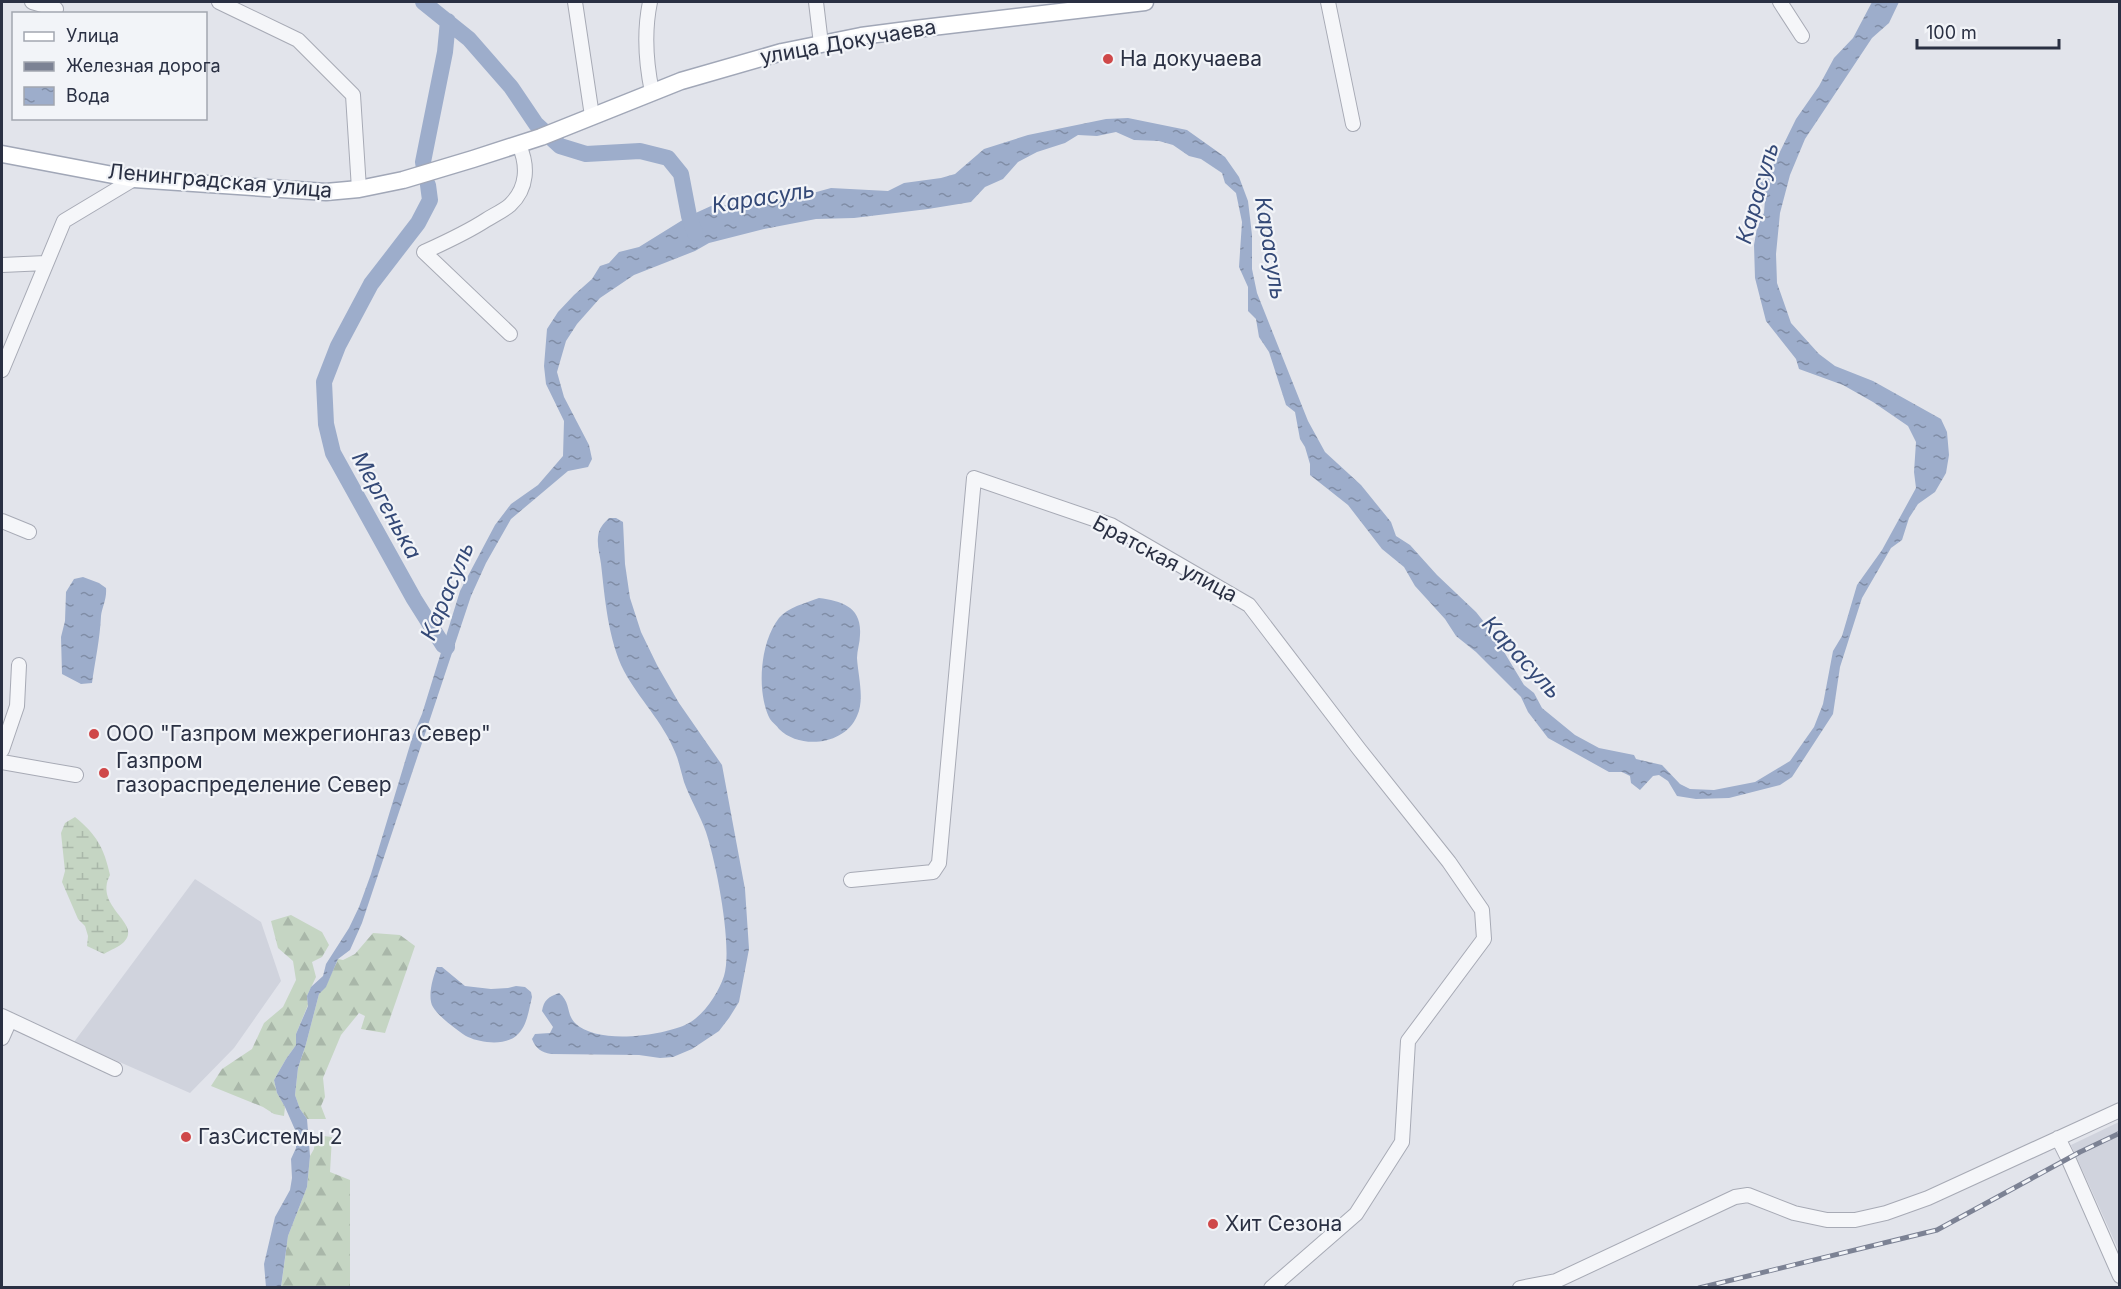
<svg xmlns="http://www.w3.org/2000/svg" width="2121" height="1289" viewBox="0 0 2121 1289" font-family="Inter,sans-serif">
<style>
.built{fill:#d0d3dd}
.forest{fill:url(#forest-firs)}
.wetland{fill:url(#wetland-marsh)}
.water{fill:url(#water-ripples)}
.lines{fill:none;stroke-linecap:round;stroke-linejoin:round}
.river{stroke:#9dadcb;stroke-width:16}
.minor-casing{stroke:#a7aab5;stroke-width:16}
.major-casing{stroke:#a1a7b7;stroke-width:19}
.minor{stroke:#f5f6f9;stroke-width:14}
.major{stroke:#fff;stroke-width:16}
.rail-casing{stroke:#7c8294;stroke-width:5}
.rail{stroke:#f2f4f8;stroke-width:3;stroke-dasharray:9;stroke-linecap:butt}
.poi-dot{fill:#cf4849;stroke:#f2f4f8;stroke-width:2}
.labels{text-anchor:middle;stroke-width:4.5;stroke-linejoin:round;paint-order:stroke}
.street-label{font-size:21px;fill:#2a3043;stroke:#f2f4f8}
.poi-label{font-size:21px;fill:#2a3043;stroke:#f2f4f8;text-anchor:start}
.water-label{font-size:22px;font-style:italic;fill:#344977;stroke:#f2f4f8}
</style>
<defs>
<pattern id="forest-firs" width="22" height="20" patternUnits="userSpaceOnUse" patternTransform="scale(1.5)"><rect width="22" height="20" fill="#c5d5c3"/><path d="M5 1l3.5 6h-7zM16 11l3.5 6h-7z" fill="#a9b7a9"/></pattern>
<pattern id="wetland-marsh" width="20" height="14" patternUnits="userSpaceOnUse" patternTransform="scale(1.5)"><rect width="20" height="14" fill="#c5d5c3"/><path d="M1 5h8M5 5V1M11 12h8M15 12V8" fill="none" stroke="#a9b7a9"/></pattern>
<pattern id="water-ripples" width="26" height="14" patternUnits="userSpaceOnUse" patternTransform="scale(1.5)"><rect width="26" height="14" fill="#9dadcb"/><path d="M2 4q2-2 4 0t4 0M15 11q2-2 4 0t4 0" fill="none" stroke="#808da6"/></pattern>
</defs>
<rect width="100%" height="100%" fill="#e2e4eb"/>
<path class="built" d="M 195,879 L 261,922 L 281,981 L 234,1048 L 190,1093 L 74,1042 Z
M 2119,1122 L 2119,1251 L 2071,1145 Z"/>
<path class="forest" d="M 291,915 L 322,932 L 329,945 L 322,957 L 312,962 L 316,977 L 307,996 L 308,1005 L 296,1034 L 296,1045 L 286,1059 L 274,1080 L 277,1093 L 285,1107 L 284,1116 L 274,1114 L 263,1107 L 211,1086 L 222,1069 L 252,1049 L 264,1023 L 283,1007 L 296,980 L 293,961 L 278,948 L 271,921 Z
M 373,933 L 400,935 L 415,946 L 385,1033 L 361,1029 L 365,1016 L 359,1013 L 341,1035 L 323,1078 L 325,1097 L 321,1106 L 326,1119 L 307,1119 L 300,1109 L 295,1095 L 298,1068 L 306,1044 L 319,994 L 326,986 L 338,959 L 343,960 L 355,954 Z
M 315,1135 L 332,1137 L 330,1172 L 350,1180 L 350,1287 L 281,1288 L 288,1236 L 307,1187 L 310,1156 L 314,1149 Z"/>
<path class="wetland" d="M 75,817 C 97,835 104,848 110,875 C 93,907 143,923 124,942 C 119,947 110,950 104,954 L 87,946 L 88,936 L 85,926 L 78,919 L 62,882 L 65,871 L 61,833 L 65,823 Z"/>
<path class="water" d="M 1872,2 L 1899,2 L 1889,23 L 1872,38 L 1805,139 L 1790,175 L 1780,213 L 1776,254 L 1777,283 L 1791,323 L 1819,354 L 1835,366 L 1873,381 L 1941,419 L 1947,432 L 1949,455 L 1946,473 L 1935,492 L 1918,504 L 1909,518 L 1902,540 L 1891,548 L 1862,598 L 1840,667 L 1833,714 L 1792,777 L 1780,785 L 1729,798 L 1696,799 L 1677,796 L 1668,781 L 1659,775 L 1653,776 L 1640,790 L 1631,783 L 1630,776 L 1622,772 L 1609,772 L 1548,738 L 1528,712 L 1521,697 L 1476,652 L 1456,636 L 1445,619 L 1415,586 L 1404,567 L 1382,549 L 1348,505 L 1310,475 L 1310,464 L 1305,447 L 1300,439 L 1295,412 L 1286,405 L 1269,352 L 1259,337 L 1256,319 L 1248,311 L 1248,287 L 1239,267 L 1242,222 L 1236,193 L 1225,183 L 1222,173 L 1201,159 L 1189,156 L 1173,145 L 1159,141 L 1134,140 L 1116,132 L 1097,136 L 1078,135 L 1065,143 L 1037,152 L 1018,162 L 1003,179 L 985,187 L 971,202 L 928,209 L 854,218 L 816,219 L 764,229 L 709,243 L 695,251 L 634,275 L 600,298 L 577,324 L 566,341 L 557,372 L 564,397 L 589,445 L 592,459 L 588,467 L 568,471 L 511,519 L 486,563 L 471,596 L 362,923 L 350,950 L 338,959 L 326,987 L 319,994 L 306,1044 L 298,1068 L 295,1095 L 300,1109 L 307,1119 L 310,1156 L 307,1187 L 288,1236 L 281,1287 L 266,1287 L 264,1264 L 275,1217 L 290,1190 L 292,1178 L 291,1159 L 296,1148 L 296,1132 L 285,1107 L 277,1093 L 274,1080 L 286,1059 L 296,1045 L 296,1034 L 308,1006 L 307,996 L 311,987 L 323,976 L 326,964 L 349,928 L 359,907 L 371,874 L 413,735 L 422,714 L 460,591 L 495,525 L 511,504 L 538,485 L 563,456 L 564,421 L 546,384 L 544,366 L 547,329 L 558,312 L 574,295 L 592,279 L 600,266 L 609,263 L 619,252 L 639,247 L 689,216 L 711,206 L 744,204 L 802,196 L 831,188 L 888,191 L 904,183 L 941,178 L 955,174 L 984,149 L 1028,135 L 1106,119 L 1128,118 L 1187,130 L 1225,157 L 1239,177 L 1248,201 L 1252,235 L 1252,269 L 1257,293 L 1308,421 L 1325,452 L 1361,485 L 1391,522 L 1396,536 L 1410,545 L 1437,575 L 1476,612 L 1492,632 L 1524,685 L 1534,693 L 1542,708 L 1575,735 L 1599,748 L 1634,755 L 1636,759 L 1662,765 L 1680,784 L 1690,789 L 1714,790 L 1755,782 L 1790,761 L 1814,727 L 1823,704 L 1833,651 L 1842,636 L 1857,585 L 1882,550 L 1916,488 L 1914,472 L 1916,442 L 1908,426 L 1873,402 L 1843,385 L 1799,369 L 1796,359 L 1766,321 L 1755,278 L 1754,245 L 1757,228 L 1764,213 L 1765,199 L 1759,185 L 1772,168 L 1796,119 L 1819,86 L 1834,58 L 1853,38 Z
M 609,518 L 616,518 L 623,522 L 625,564 L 630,598 L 641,632 L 657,665 L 679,703 L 722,765 L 745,889 L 749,949 L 739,1002 L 729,1018 L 719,1031 L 692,1049 L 673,1057 L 660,1058 L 639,1055 L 551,1054 C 541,1052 536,1049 532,1039 L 535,1034 L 550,1033 L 553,1027 L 542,1011 C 544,1000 548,997 559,993 C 571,1002 566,1014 575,1023 C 597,1045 660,1036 685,1025 C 703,1017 718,994 724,976 C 733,947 716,862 706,832 C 700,815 690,799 684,782 C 681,772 679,761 675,752 C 663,722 639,699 624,671 C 608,639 605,599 601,564 C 600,556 597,546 598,537 C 599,528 603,524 609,518 Z
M 83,577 L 99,583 L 106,588 C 107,599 102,607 101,616 C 100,639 95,661 92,683 L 81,684 L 62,674 L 61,637 L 65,621 L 66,592 L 74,579 Z
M 819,598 C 842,601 862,607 860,635 C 860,643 857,650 857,658 C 858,676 865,699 857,716 C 845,745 800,750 779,729 C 777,726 772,722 770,719 C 756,692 760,642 779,618 C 788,607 806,603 819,598 Z
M 437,967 L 442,967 L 465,986 L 491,989 L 508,988 L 516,986 L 525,987 L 531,992 L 532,997 C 529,1009 527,1027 517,1035 C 506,1046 481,1043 468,1037 C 460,1033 437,1015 433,1007 C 427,997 433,977 437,967 Z"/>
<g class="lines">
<path class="river" d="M 423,2 L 469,39 L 511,87 L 536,124 L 560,146 L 586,154 L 640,151 L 668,158 L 681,174 L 689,216 L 695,233
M 424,168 L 423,162 L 445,52 L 448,21
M 428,185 L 430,200 L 418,223 L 371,284 L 338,346 L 324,382 L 326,424 L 333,453 L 414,599 L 443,645 L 447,647"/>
<defs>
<path id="minor" d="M 32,2 L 56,9
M 219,2 L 298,40 L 353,95 L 359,189
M 575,2 L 592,116
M 650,2 C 644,31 646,63 652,92
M 816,2 L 821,44
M 1328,2 L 1353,124
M 1780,2 L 1802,36
M 2,265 L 46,263
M 510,334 L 424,252 C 446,242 466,233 486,220 C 494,215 503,211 510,205 C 528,188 528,165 519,145
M 2,370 L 64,221 L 134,179
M 2,521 L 29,532
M 2,750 L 17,706 L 19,665
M 2,762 L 76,775
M 851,880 L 933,872 L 939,863 L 974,478 L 1111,525 L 1249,605 L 1359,749 L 1449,862 L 1482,910 L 1484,939 L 1408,1041 L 1402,1142 L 1356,1214 L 1271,1288
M 2,1016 L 115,1069
M 2,1038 L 10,1020
M 2058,1138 L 2068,1158 L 2120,1276
M 1520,1288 L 1556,1281 L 1735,1197 L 1748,1195 L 1794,1213 L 1827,1220 L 1855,1220 L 1886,1213 L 1928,1198 L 2120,1110"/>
<path id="major" d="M 2,154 L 134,179 L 326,192 L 359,189 L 403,180 L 473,159 L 541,137 L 681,81 L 782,52 L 861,36 L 915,29 L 1145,2"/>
</defs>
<use href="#minor" class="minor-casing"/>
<use href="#major" class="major-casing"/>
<use href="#minor" class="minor"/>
<use href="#major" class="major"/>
<defs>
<path id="rail" d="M 1699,1288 L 1937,1230 L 2080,1152 L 2120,1133"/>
</defs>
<use href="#rail" class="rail-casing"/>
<use href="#rail" class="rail"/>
</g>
<g class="poi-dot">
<circle cx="1108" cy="59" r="6"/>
<circle cx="94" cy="734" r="6"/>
<circle cx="104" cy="773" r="6"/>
<circle cx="186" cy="1137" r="6"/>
<circle cx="1213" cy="1224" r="6"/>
</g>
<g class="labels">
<g class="street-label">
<text transform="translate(848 42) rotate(-10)" y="7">улица Докучаева</text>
<text transform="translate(220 181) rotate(5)" y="7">Ленинградская улица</text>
<text transform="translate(1165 559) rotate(28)" y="7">Братская улица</text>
</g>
<g class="poi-label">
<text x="1120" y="66">На докучаева</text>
<text x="106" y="741">ООО "Газпром межрегионгаз Север"</text>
<text x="116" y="768">Газпром<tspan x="116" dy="24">газораспределение Север</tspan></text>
<text x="198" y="1144">ГазСистемы 2</text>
<text x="1225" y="1231">Хит Сезона</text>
</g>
<g class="water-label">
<text transform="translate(1757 193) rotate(-74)" y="8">Карасуль</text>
<text transform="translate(763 197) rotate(-9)" y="8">Карасуль</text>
<text transform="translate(1271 248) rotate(81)" y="8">Карасуль</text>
<text transform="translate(387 505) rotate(61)" y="8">Мергенька</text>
<text transform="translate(447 591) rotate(-67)" y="8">Карасуль</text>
<text transform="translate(1522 657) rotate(47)" y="8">Карасуль</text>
</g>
</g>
<rect width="2121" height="1289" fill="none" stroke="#2a3043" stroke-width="6"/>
<rect x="12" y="12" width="195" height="108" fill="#f2f4f8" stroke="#a2a6b0" stroke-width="1.5"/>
<rect x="24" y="32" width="30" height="9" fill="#ffffff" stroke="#a2a6b0" stroke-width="1.5"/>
<text x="66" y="42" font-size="18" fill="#2a3043">Улица</text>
<rect x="24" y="62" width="30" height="9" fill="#7c8294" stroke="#a2a6b0" stroke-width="1.5"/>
<text x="66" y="72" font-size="18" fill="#2a3043">Железная дорога</text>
<rect x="24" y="87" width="30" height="18" fill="url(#water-ripples)" stroke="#a2a6b0" stroke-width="1.5"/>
<text x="66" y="102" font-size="18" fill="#2a3043">Вода</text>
<path d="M1917 39v9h142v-9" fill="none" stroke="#2a3043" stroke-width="3"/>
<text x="1926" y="39" font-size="18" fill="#2a3043" stroke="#f2f4f8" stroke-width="4.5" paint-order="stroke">100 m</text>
</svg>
